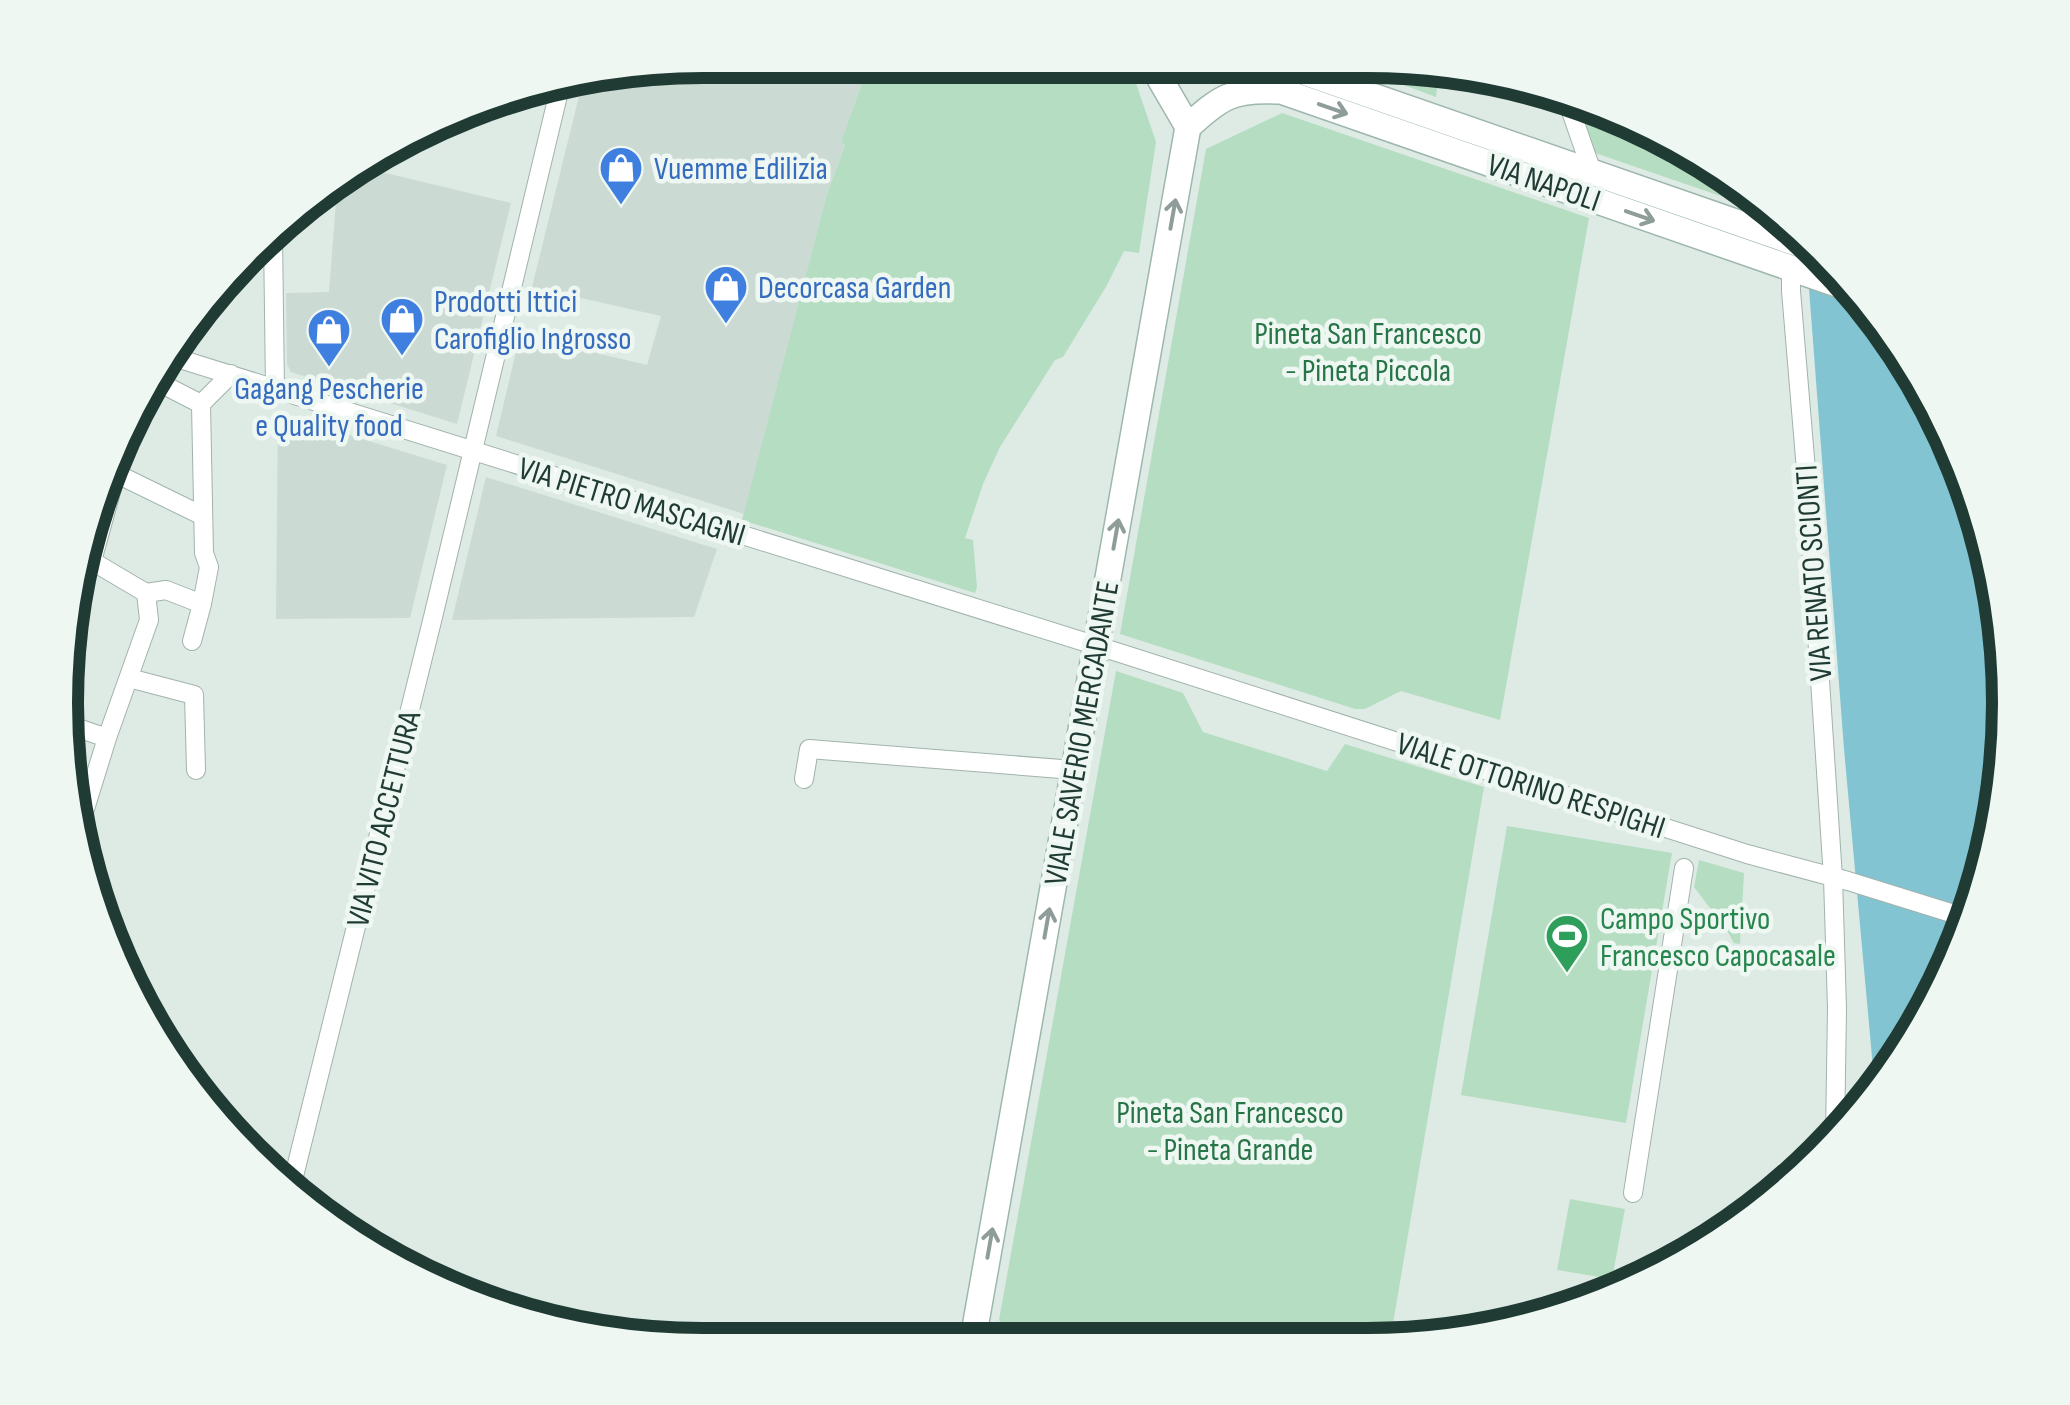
<svg xmlns="http://www.w3.org/2000/svg" width="2070" height="1405" viewBox="0 0 2070 1405" font-family="'Sofia Sans Condensed',sans-serif">
<style>
.built{fill:#ccdad4}
.green{fill:#b5ddc1}
.water{fill:#83c4d3}
.lines{fill:none;stroke-linecap:round;stroke-linejoin:round}
.street-casing{stroke:#a1b3ac;stroke-width:20}
.secondary-casing{stroke:#9db7ae;stroke-width:28}
.street{stroke:#fff;stroke-width:18}
.secondary{stroke:#fff;stroke-width:25}
.oneway{stroke:#8f9d9a}
.labels{text-anchor:middle;stroke-width:9;stroke-linejoin:round;paint-order:stroke}
.shop-label{font-size:32px;fill:#366cbe;stroke:#eff7f3;text-anchor:start}
.street-label{font-size:32px;fill:#1f3b34;stroke:#eff7f3}
.park-label{font-size:32px;fill:#277447;stroke:#eff7f3}
.leisure-label{font-size:32px;fill:#27864d;stroke:#eff7f3;text-anchor:start}
.rim{fill:none;stroke:#1f3b34;stroke-width:12}
</style>
<rect width="100%" height="100%" fill="#deebe5"/>
<path class="built" d="M 703,60 L 869,63 L 841,142 L 845,144 L 827,194 L 744,514 L 496,436 L 520,335 L 647,365 L 661,316 L 532,287 L 583,80 Z
M 352,165 L 511,203 L 457,424 L 291,372 L 287,364 L 286,293 L 329,292 L 338,175 Z
M 278,413 L 447,465 L 410,618 L 276,619 Z
M 486,477 L 717,549 L 694,617 L 452,620 Z"/>
<path class="green" d="M 869,63 L 1128,67 L 1135,80 L 1156,142 L 1139,253 L 1124,251 L 1107,285 L 1063,357 L 1055,360 L 1000,447 L 983,484 L 965,538 L 973,540 L 977,587 L 975,593 L 742,520 L 827,194 L 845,145 L 841,142 Z
M 1363,70 L 1439,71 L 1436,97 Z
M 1574,100 L 1652,127 L 1776,215 L 1592,152 Z
M 1282,113 L 1589,218 L 1500,720 L 1401,691 L 1365,709 L 1355,709 L 1120,634 L 1206,149 Z
M 1116,671 L 1183,693 L 1203,732 L 1327,771 L 1345,744 L 1484,787 L 1390,1341 L 1367,1345 L 1121,1341 L 1003,1325 L 999,1320 Z
M 1507,826 L 1672,853 L 1626,1123 L 1461,1095 Z
M 1699,860 L 1744,873 L 1740,944 L 1734,943 L 1725,927 L 1720,925 L 1720,921 L 1694,887 Z
M 1570,1199 L 1625,1209 L 1612,1279 L 1557,1270 Z"/>
<path class="water" d="M 1805,236 L 1821,248 L 1961,456 L 2010,702 L 1961,948 L 1874,1079 L 1844,749 Z"/>
<g class="lines">
<defs>
<path id="street" d="M 1566,97 L 1592,172
M 273,236 L 275,389
M 1791,268 L 1791,291 L 1807,482 L 1833,878 L 1837,1008 L 1835,1137
M 167,355 L 1123,654 L 1747,854 L 1848,881 L 1967,918
M 155,377 L 158,382 L 201,404
M 117,474 L 203,516
M 85,561 L 92,561 L 146,593 L 166,590 L 202,604
M 92,561 L 129,427 L 137,408
M 192,641 L 202,604 L 209,567 L 204,553 L 201,404 L 231,374
M 129,678 L 194,695 L 196,770
M 66,724 L 107,738
M 804,779 L 809,749 L 1074,770
M 76,838 L 107,738 L 149,620 L 146,593
M 291,1188 L 433,617 L 561,83
M 1633,1193 L 1684,868"/>
<path id="secondary" d="M 1153,67 L 1188,127
M 1245,68 L 1281,91 L 1848,288
M 1295,69 L 1825,253
M 1188,127 C 1220,97 1233,89 1276,91
M 973,1339 L 1188,127"/>
</defs>
<use href="#street" class="street-casing"/>
<use href="#secondary" class="secondary-casing"/>
<use href="#street" class="street"/>
<use href="#secondary" class="secondary"/>
</g>
<defs><path id="oneway-shaft" d="M-6 0H5M1.5-3L5.5 0L1.5 3" fill="none" stroke-width="1.6" stroke-linecap="round" stroke-linejoin="round" transform="scale(2.5)"/></defs>
<g class="oneway">
<use href="#oneway-shaft" transform="translate(1333 109) rotate(19)"/>
<use href="#oneway-shaft" transform="translate(1173 214) rotate(-80)"/>
<use href="#oneway-shaft" transform="translate(1640 216) rotate(19)"/>
<use href="#oneway-shaft" transform="translate(1116 534) rotate(-80)"/>
<use href="#oneway-shaft" transform="translate(1047 923) rotate(-80)"/>
<use href="#oneway-shaft" transform="translate(990 1243) rotate(-80)"/>
</g>
<defs>
<symbol id="shop-pin" viewBox="-11 -11 22 30"><path d="M0 17L-7.5 6A9.5 9.5 0 1 1 7.5 6Z" fill="#3f7fe0" stroke="#eff7f3"/><path d="M-5-2.5h2.3a2.7 3.5 0 0 1 5.4 0H5L5.5 6h-11ZM-1.5-2.5h3a1.5 2.3 0 0 0-3 0Z" fill="#fff"/></symbol>
<symbol id="stadium-pin" viewBox="-11 -11 22 30"><path d="M0 17L-7.5 6A9.5 9.5 0 1 1 7.5 6Z" fill="#2e9e5b" stroke="#eff7f3"/><path d="M0-5a6.5 5 0 1 0 0 10a6.5 5 0 1 0 0-10ZM-3.5-1.8h7v3.6h-7Z" fill="#fff"/></symbol>
</defs>
<g fill-rule="evenodd">
<use href="#shop-pin" x="596" y="143" width="50" height="68"/>
<use href="#shop-pin" x="701" y="262" width="50" height="68"/>
<use href="#shop-pin" x="377" y="294" width="50" height="68"/>
<use href="#shop-pin" x="304" y="305" width="50" height="68"/>
<use href="#stadium-pin" x="1542" y="911" width="50" height="68"/>
</g>
<g class="labels">
<g class="shop-label">
<text x="654" y="179">Vuemme Edilizia</text>
<text x="758" y="298">Decorcasa Garden</text>
<text x="434" y="312">Prodotti Ittici<tspan x="434" dy="37">Carofiglio Ingrosso</tspan></text>
<text x="329" y="399" text-anchor="middle">Gagang Pescherie<tspan x="329" dy="37">e Quality food</tspan></text>
</g>
<g class="street-label">
<text transform="translate(1544 182) rotate(19)" y="11">VIA NAPOLI</text>
<text transform="translate(632 501) rotate(17)" y="11">VIA PIETRO MASCAGNI</text>
<text transform="translate(1813 573) rotate(-94)" y="11">VIA RENATO SCIONTI</text>
<text transform="translate(1081 733) rotate(-80)" y="11">VIALE SAVERIO MERCADANTE</text>
<text transform="translate(1531 785) rotate(18)" y="11">VIALE OTTORINO RESPIGHI</text>
<text transform="translate(383 819) rotate(-76)" y="11">VIA VITO ACCETTURA</text>
</g>
<g class="park-label">
<text x="1368" y="344">Pineta San Francesco<tspan x="1368" dy="37">- Pineta Piccola</tspan></text>
<text x="1230" y="1123">Pineta San Francesco<tspan x="1230" dy="37">- Pineta Grande</tspan></text>
</g>
<g class="leisure-label">
<text x="1600" y="929">Campo Sportivo<tspan x="1600" dy="37">Francesco Capocasale</tspan></text>
</g>
</g>
<path d="M0 0H2070V1405H0ZM703 78H1367A625 625 0 0 1 1992 703V703A625 625 0 0 1 1367 1328H703A625 625 0 0 1 78 703V703A625 625 0 0 1 703 78Z" fill="#eff7f3" fill-rule="evenodd"/>
<path class="rim" d="M703 78H1367A625 625 0 0 1 1992 703V703A625 625 0 0 1 1367 1328H703A625 625 0 0 1 78 703V703A625 625 0 0 1 703 78Z"/>
</svg>
